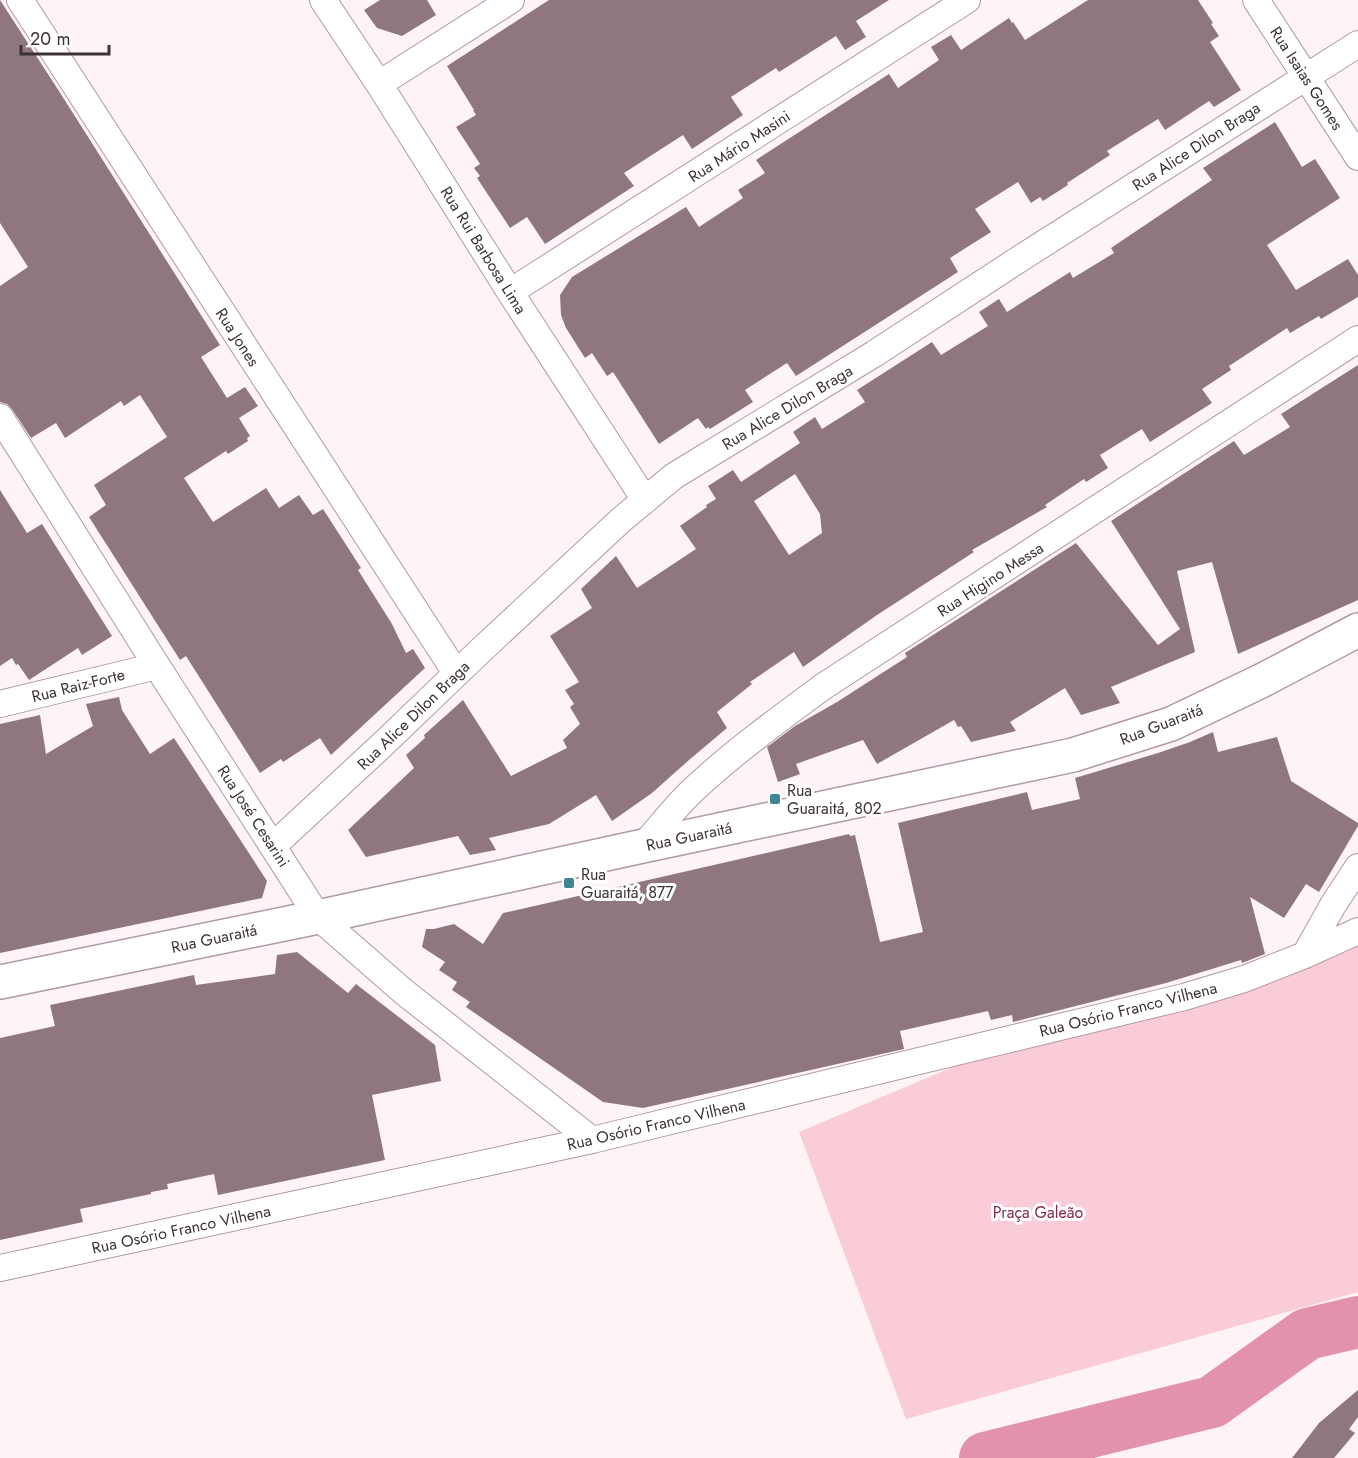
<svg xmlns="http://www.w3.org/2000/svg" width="1358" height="1458" viewBox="0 0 1358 1458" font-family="Jost,sans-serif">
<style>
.green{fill:#faccd8}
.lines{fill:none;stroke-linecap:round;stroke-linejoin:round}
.river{stroke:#e293ab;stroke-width:52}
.building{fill:#90777e;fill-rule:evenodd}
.street-casing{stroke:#b2989f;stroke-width:28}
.secondary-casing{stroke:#b2989f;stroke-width:36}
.street{stroke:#fff;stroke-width:26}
.secondary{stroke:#fff;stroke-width:33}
.poi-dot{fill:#418693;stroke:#fff;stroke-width:2}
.labels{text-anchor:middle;stroke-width:6;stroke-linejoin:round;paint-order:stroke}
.street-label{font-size:16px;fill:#3c3235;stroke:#fff}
.poi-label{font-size:16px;fill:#3c3235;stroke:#fff;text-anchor:start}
.park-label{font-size:16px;fill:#84284b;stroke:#fff}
</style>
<rect width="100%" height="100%" fill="#fef3f5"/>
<path class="green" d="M 1358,940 L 1358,1292 L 906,1419 L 799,1132 L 974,1058 L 1294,973 Z"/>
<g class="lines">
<path class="river" d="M 985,1458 L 1212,1402 L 1307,1334 L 1358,1322"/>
</g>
<path class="building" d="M 0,0 L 57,88 L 220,345 L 201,357 L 227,398 L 245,387 L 258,406 L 239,418 L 250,436 L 247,438 L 248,441 L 228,454 L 226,451 L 184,478 L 213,522 L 266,488 L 279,508 L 299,495 L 313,515 L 323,509 L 361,568 L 358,570 L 392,624 L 406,653 L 413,649 L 425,668 L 331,755 L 320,738 L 283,762 L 281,759 L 260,773 L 186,656 L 180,660 L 89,517 L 106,505 L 94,485 L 167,437 L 140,395 L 124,406 L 121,401 L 65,438 L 56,423 L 31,438 L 12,409 L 7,404 L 0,402 L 0,286 L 28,267 L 0,223 Z
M 380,0 L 427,0 L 436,15 L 402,36 L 377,28 L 364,10 Z
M 549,0 L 889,0 L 856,21 L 866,37 L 845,50 L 836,36 L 779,72 L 776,68 L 731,97 L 743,115 L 692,149 L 683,135 L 624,173 L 634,186 L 545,244 L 527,217 L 510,228 L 477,178 L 480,176 L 474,168 L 480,164 L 456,127 L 476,115 L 473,110 L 474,110 L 447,66 Z
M 1088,0 L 1198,0 L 1213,23 L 1211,24 L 1219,36 L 1210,42 L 1241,90 L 1214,107 L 1209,101 L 1165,130 L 1158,119 L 1107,151 L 1110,155 L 1067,183 L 1068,185 L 1043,201 L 1040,197 L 1031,203 L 1018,182 L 975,209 L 991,232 L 950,258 L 958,272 L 796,376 L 787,363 L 745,390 L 753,402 L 710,429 L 708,427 L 706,429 L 698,418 L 659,444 L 613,372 L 607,376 L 592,353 L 585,358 L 566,328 L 561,315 L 560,295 L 572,277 L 686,207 L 699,227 L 743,198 L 738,190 L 765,173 L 756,160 L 889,74 L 898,88 L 939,60 L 931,47 L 951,35 L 961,50 L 1009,18 L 1012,23 L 1013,22 L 1025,40 Z
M 1275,122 L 1302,167 L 1315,159 L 1340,198 L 1267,245 L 1296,290 L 1348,259 L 1358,275 L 1358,297 L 1321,319 L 1319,316 L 1290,333 L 1287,328 L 1229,366 L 1231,370 L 1202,389 L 1212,403 L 1150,442 L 1142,429 L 1100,455 L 1108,468 L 1086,482 L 1084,479 L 1045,505 L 1047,507 L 972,550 L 974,552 L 877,615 L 803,667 L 794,652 L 750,682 L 752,684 L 717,712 L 727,728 L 689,760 L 652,793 L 612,821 L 596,795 L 549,824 L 489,838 L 496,850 L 470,855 L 458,836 L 366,857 L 348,830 L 414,768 L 406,755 L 425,738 L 424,735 L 463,700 L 511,776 L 567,748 L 563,740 L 580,724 L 570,707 L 574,704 L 565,690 L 579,682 L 550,636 L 592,608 L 581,589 L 616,556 L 637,588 L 696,549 L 680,526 L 707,507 L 706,505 L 716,499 L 708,486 L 733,470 L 741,482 L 800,443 L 793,432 L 815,417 L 822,429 L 865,402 L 857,390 L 932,342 L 941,355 L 988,326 L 979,312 L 999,299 L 1007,312 L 1070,272 L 1073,278 L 1114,253 L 1111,248 L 1212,180 L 1203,168 ZM 795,474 L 820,514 L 822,533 L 789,555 L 754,501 Z
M 1358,365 L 1358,600 L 1238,654 L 1212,562 L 1177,571 L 1195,652 L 1111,687 L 1120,703 L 1081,715 L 1065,688 L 1010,722 L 1016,731 L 971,742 L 961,726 L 958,727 L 954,720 L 877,764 L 863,740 L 796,764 L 800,774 L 778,782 L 767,747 L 795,726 L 837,702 L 907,657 L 905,653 L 1076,543 L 1158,645 L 1180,629 L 1111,521 L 1234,441 L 1244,455 L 1290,427 L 1281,414 Z
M 0,490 L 27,533 L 42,524 L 112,636 L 82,655 L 78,648 L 29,680 L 18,664 L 16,665 L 12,658 L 0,666 Z
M 119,697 L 122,710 L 150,754 L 174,738 L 267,881 L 262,898 L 0,953 L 0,724 L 40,715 L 46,754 L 93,726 L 86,704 Z
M 1213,732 L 1218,752 L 1277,737 L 1291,781 L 1358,823 L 1358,826 L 1319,892 L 1306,884 L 1284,918 L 1250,897 L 1265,954 L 1242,963 L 1241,960 L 1166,983 L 1013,1022 L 1012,1015 L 991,1020 L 988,1011 L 900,1031 L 904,1049 L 643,1108 L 603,1102 L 466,1007 L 470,1002 L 452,990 L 457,982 L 439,970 L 445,962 L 422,947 L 426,929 L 434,929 L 454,924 L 483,944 L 503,913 L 552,902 L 849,834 L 850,836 L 855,835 L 880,942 L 923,932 L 898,823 L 1027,792 L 1032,810 L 1080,799 L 1075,778 L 1158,753 L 1190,742 Z
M 297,952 L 348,993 L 356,984 L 435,1045 L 441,1081 L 372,1095 L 385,1160 L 218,1195 L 214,1174 L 167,1184 L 168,1189 L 151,1192 L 151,1194 L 80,1209 L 83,1222 L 0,1240 L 0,1038 L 55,1026 L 50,1005 L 194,975 L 196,985 L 275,974 L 277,955 Z
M 1358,1390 L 1358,1417 L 1349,1429 L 1355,1433 L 1334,1458 L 1292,1458 L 1319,1423 Z"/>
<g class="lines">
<defs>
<path id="street" d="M 20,0 L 456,673
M 323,0 L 379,84 L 510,292 L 645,500
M 1256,0 L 1358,157
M 379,84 L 511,0
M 510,292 L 967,0
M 0,417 L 157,666 L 318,917 L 404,992 L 592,1140
M 0,704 L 157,666
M 273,846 L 382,745 L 478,653 L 621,520 L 674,476 L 874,354 L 1021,258 L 1358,44
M 643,846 C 660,827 675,807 693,790 C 734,752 779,719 824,686 L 1358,339
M 1305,955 L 1333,905 L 1358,867
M 0,1268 L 592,1140 L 1184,997 L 1244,979 L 1305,955 L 1358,931"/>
<path id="secondary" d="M 0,982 L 318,917 L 643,846 L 1073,755 L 1171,724 L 1261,681 L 1358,630"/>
</defs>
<use href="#street" class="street-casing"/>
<use href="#secondary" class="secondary-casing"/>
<use href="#street" class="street"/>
<use href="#secondary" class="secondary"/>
</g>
<g class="poi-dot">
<rect x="769" y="793" width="12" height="12" rx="3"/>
<rect x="563" y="877" width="12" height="12" rx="3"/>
</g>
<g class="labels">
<g class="street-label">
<text transform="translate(1307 78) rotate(57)" y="6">Rua Isaias Gomes</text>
<text transform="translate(739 146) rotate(-33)" y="6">Rua Mário Masini</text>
<text transform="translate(1196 146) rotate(-33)" y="6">Rua Alice Dilon Braga</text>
<text transform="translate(484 250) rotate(58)" y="6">Rua Rui Barbosa Lima</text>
<text transform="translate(238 337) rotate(57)" y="6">Rua Jones</text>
<text transform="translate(787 407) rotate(-31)" y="6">Rua Alice Dilon Braga</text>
<text transform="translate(990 579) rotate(-33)" y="6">Rua Higino Messa</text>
<text transform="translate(78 685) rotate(-14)" y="6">Rua Raiz-Forte</text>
<text transform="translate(413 715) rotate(-44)" y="6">Rua Alice Dilon Braga</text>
<text transform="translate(1161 724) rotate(-21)" y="6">Rua Guaraitá</text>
<text transform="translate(254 816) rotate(57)" y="6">Rua José Cesarini</text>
<text transform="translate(689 836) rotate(-12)" y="6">Rua Guaraitá</text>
<text transform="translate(214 938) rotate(-12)" y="6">Rua Guaraitá</text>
<text transform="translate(1128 1009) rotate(-14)" y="6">Rua Osório Franco Vilhena</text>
<text transform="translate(656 1124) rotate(-13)" y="6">Rua Osório Franco Vilhena</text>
<text transform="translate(181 1229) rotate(-12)" y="6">Rua Osório Franco Vilhena</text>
</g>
<g class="poi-label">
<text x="787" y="796">Rua<tspan x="787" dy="18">Guaraitá, 802</tspan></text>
<text x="581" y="880">Rua<tspan x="581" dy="18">Guaraitá, 877</tspan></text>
</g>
<g class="park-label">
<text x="1038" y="1218">Praça Galeão</text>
</g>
</g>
<path d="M21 45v9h88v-9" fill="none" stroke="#3c3235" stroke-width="3"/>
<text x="30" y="45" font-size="18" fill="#3c3235" stroke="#ffffff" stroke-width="4.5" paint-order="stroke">20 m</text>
</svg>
